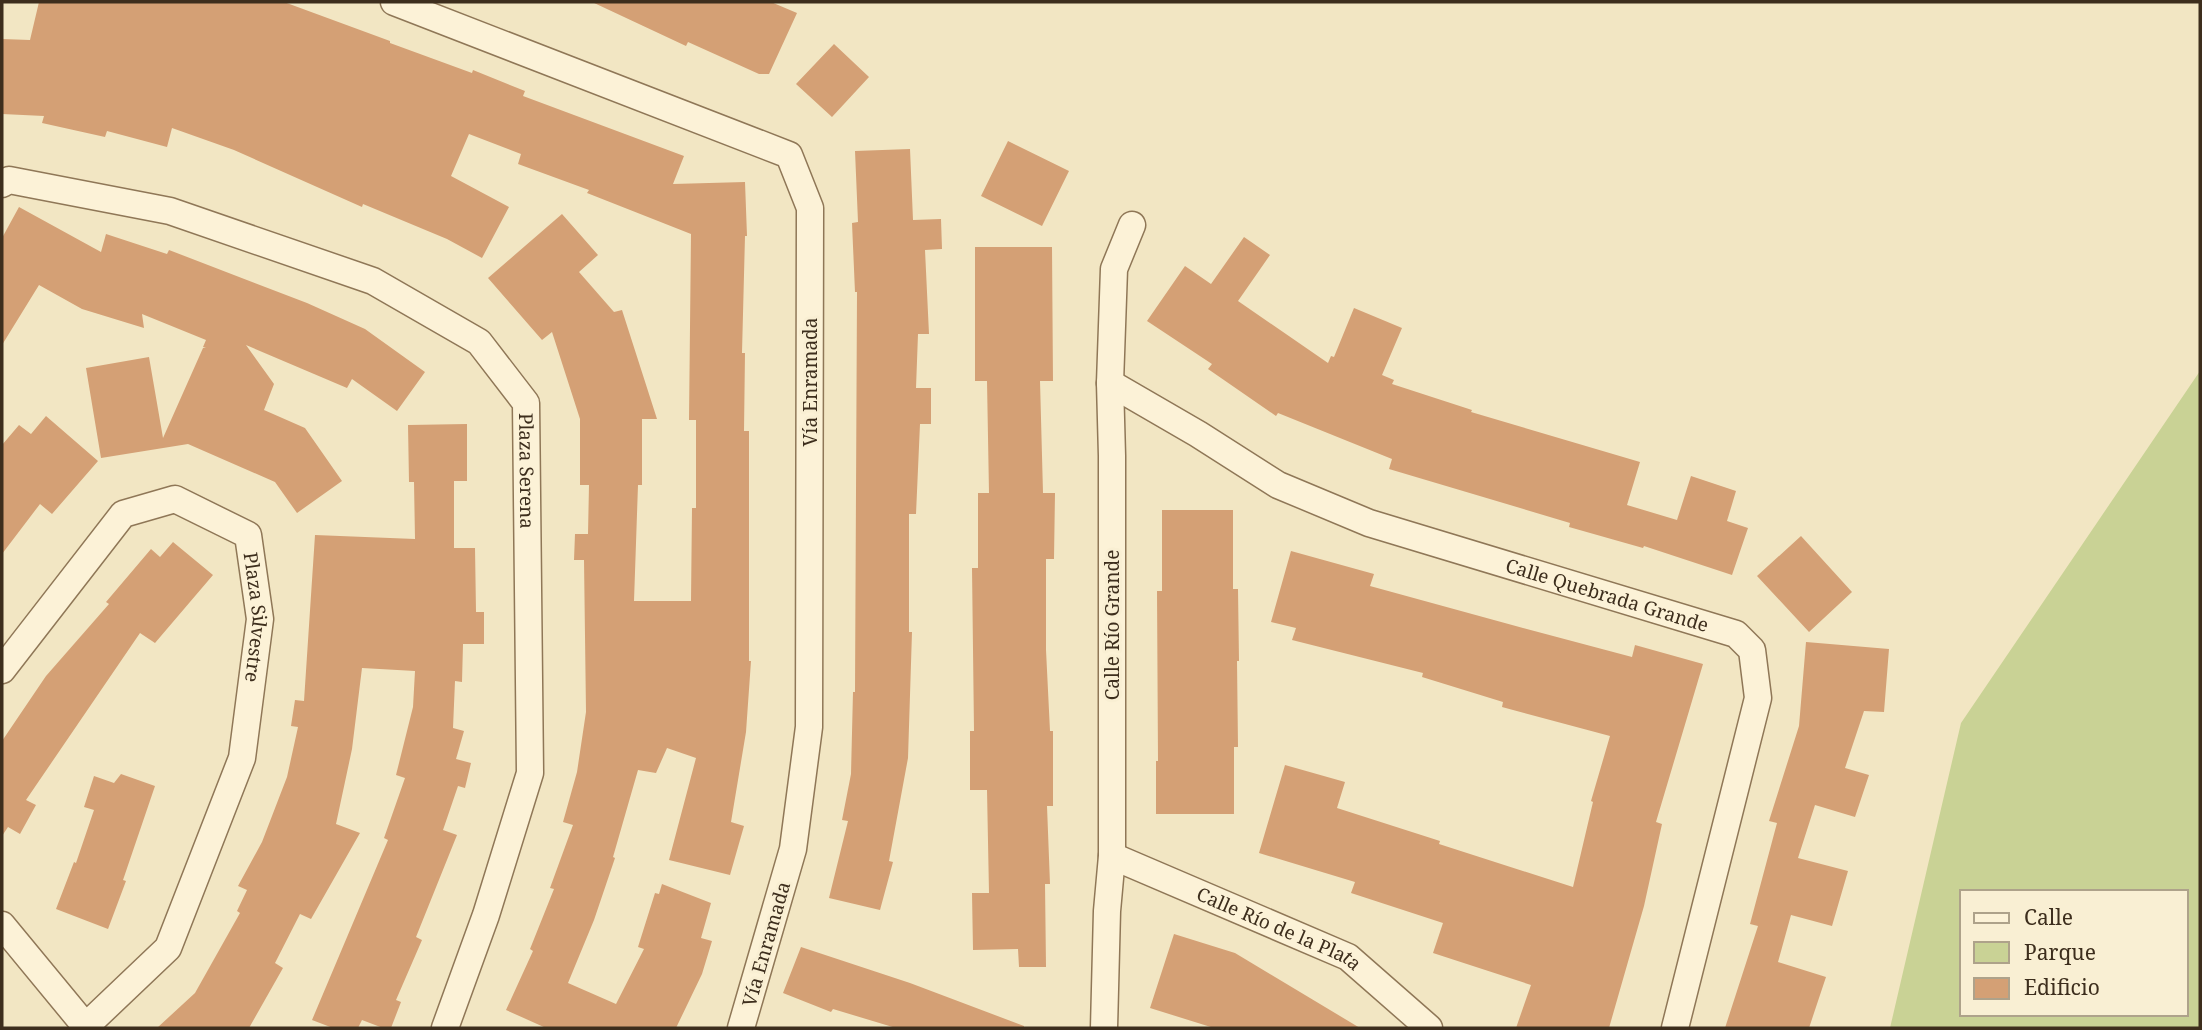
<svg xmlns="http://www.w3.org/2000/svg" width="2202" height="1030" viewBox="0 0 2202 1030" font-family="'Noto Serif',serif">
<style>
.green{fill:#c9d295;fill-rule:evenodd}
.building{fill:#d4a075}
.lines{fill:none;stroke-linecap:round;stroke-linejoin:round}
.street-casing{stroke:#8f7757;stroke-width:29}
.street{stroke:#fcf2d7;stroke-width:26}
.labels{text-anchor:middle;stroke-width:6;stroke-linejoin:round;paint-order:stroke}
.street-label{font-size:19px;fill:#3d2e1d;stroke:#f9efd3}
</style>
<rect width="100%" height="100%" fill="#f2e6c3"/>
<path class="green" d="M 2200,371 L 2200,1028 L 1890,1028 L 1961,723 ZM 1962,892 L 2186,892 L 2186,1014 L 1962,1014 Z"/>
<path class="building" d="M 39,2 L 284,2 L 390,41 L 390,43 L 472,73 L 473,70 L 525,91 L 523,96 L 684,156 L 673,184 L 745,182 L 747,236 L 745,236 L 742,353 L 745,353 L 744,431 L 749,431 L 749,661 L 751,661 L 746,732 L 731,822 L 744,826 L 730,875 L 669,860 L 696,758 L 667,748 L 656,773 L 638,770 L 613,857 L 615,858 L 594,920 L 568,983 L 616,1004 L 644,949 L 638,947 L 655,893 L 659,894 L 662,884 L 711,903 L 701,938 L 712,941 L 702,974 L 676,1028 L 546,1028 L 506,1010 L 533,951 L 530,949 L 554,889 L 550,888 L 573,825 L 563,822 L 577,772 L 586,712 L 584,560 L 574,560 L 575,534 L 588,534 L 589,485 L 580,485 L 580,419 L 552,332 L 542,340 L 488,278 L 562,214 L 598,255 L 579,272 L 614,312 L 622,310 L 657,419 L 642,419 L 642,485 L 638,485 L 634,601 L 691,601 L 692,508 L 696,508 L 696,420 L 689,420 L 691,234 L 587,193 L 589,190 L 518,164 L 521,154 L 469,134 L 451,176 L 509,207 L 482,258 L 447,239 L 363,204 L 362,207 L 234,150 L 172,128 L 167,147 L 107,131 L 105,137 L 42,123 L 44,116 L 2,114 L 2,39 L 30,40 Z
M 592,2 L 771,2 L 797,13 L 769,74 L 759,74 L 688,42 L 686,46 Z
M 834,44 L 869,77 L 832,117 L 796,84 Z
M 1008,141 L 1069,171 L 1042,226 L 981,196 Z
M 910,149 L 913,220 L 941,219 L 942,249 L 925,250 L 929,334 L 918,334 L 916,388 L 931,388 L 931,424 L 920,424 L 916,514 L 909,514 L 909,632 L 912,632 L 908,758 L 889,861 L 893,862 L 880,910 L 829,898 L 848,821 L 842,820 L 851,774 L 853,692 L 855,692 L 857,292 L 855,292 L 852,223 L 858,222 L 855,151 Z
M 19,207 L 101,252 L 106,234 L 167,254 L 169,250 L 307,303 L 365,329 L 425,372 L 397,411 L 352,379 L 347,388 L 246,345 L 274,384 L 264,410 L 305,428 L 342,481 L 297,513 L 275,482 L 188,444 L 101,458 L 86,368 L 149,357 L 163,438 L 203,348 L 206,348 L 203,347 L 206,340 L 142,314 L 144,328 L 82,309 L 39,285 L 2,345 L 2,238 Z
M 1244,237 L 1270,255 L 1238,301 L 1328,363 L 1331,356 L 1334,357 L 1354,308 L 1402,328 L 1382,375 L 1394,380 L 1392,384 L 1472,410 L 1471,412 L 1640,462 L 1627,505 L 1677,520 L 1691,476 L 1736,491 L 1727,521 L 1748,528 L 1732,575 L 1644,546 L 1643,548 L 1569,527 L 1570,523 L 1389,469 L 1392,459 L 1278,413 L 1276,416 L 1208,369 L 1212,364 L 1147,321 L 1185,266 L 1211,284 Z
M 975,247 L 1052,247 L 1053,381 L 1040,381 L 1043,493 L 1055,493 L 1054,559 L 1046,559 L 1046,650 L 1050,731 L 1053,731 L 1053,806 L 1047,806 L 1050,884 L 1045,884 L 1046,967 L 1019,967 L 1018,949 L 973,950 L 972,893 L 989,893 L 987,790 L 970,790 L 970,731 L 974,731 L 972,568 L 978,568 L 978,493 L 989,493 L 987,381 L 975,381 Z
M 46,416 L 98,461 L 52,514 L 40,504 L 2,554 L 2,445 L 19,425 L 31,434 Z
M 467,424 L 467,481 L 454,481 L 454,548 L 475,548 L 476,612 L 484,612 L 484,644 L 463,644 L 462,682 L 455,681 L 453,728 L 464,731 L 456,759 L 471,763 L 465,788 L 458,786 L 443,830 L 457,835 L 416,937 L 422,940 L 396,1000 L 401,1002 L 391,1028 L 383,1028 L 362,1020 L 358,1028 L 333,1028 L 312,1020 L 388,840 L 384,838 L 405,778 L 396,775 L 413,707 L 415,671 L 362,668 L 352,749 L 336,824 L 360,833 L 311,919 L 300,914 L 275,963 L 283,968 L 249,1028 L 157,1028 L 195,993 L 240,913 L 237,911 L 247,890 L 238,886 L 262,842 L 287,777 L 298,727 L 291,726 L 295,700 L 304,701 L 315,535 L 415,539 L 414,482 L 409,482 L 408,425 Z
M 1162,510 L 1233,510 L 1233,589 L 1238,589 L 1239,661 L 1237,661 L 1238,747 L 1234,747 L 1234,814 L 1156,814 L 1156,761 L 1158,761 L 1157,591 L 1162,591 Z
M 1801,536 L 1852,592 L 1809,632 L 1757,576 Z
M 173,542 L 213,575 L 155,643 L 140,633 L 26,800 L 36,805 L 20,834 L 8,827 L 2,836 L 2,741 L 46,676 L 109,604 L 106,602 L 151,549 L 160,557 Z
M 1291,551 L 1374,574 L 1370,586 L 1523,628 L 1632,657 L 1635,645 L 1703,664 L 1656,822 L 1662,824 L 1644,906 L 1609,1028 L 1516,1028 L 1531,985 L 1433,953 L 1443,923 L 1351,893 L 1355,882 L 1259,853 L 1285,765 L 1345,782 L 1337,808 L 1440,841 L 1439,844 L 1573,887 L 1593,802 L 1591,801 L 1610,736 L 1502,707 L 1503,702 L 1422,677 L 1423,673 L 1292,640 L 1296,628 L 1271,622 Z
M 1806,642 L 1889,649 L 1884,712 L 1864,711 L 1845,768 L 1869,775 L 1855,817 L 1815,805 L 1798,858 L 1848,871 L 1832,926 L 1791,915 L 1778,962 L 1826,977 L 1809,1028 L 1725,1028 L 1758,926 L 1750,924 L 1777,823 L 1769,821 L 1799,726 Z
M 121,774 L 155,786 L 123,880 L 126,881 L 108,929 L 56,909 L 74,862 L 76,863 L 94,810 L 84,807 L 94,776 L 114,783 Z
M 1174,934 L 1235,953 L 1360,1028 L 1214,1028 L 1150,1008 Z
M 801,947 L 910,983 L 1024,1026 L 1024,1028 L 896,1028 L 833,1009 L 831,1012 L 783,993 Z"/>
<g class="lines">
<defs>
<g id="street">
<path d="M 394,2 L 789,155 L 810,208 L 809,727 L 793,849 L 741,1028"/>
<path id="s1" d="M 2,184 L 9,180 L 170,211 L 373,281 L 479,342 L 526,403 L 530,773 L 486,915 L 445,1028"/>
<path id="s2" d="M 1110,383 L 1198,434 L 1278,485 L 1369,523 L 1736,634 L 1752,650 L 1758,698 L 1675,1028"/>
<path id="s3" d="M 2,670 L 123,514 L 175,499 L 248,535 L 260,619 L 242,758 L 168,948 L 85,1027"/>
<path id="s4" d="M 1112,856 L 1348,957 L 1429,1028"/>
<path d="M 2,925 L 87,1028"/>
<path d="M 1104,1028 L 1107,911 L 1112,856 L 1112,456 L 1110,383 L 1114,269 L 1132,225"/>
</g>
</defs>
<use href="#street" class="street-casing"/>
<use href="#street" class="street"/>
</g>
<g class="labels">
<g class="street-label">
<text transform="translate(810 382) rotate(-90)" y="7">Vía Enramada</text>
<text dy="7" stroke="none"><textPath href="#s1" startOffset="654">Plaza Serena</textPath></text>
<text dy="7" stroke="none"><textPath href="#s2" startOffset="544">Calle Quebrada Grande</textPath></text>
<text dy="7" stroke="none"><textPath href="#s3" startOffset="416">Plaza Silvestre</textPath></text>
<text transform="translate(1112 625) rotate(-90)" y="7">Calle Río Grande</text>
<text dy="7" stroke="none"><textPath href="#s4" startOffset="182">Calle Río de la Plata</textPath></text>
<text transform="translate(766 944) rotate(-74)" y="7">Vía Enramada</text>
</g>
</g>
<rect width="2202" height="1030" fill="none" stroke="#3d2e1d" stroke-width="7"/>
<rect x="1960" y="890" width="228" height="126" fill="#f9efd3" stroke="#aea28a" stroke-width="2"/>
<rect x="1974" y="913" width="35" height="10" fill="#fcf2d7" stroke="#aea28a" stroke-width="2"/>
<text x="2024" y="925" font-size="21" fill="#3d2e1d">Calle</text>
<rect x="1974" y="942" width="35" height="21" fill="#c9d295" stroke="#aea28a" stroke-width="2"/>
<text x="2024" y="960" font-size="21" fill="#3d2e1d">Parque</text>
<rect x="1974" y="978" width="35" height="21" fill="#d4a075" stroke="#aea28a" stroke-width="2"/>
<text x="2024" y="995" font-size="21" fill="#3d2e1d">Edificio</text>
</svg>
